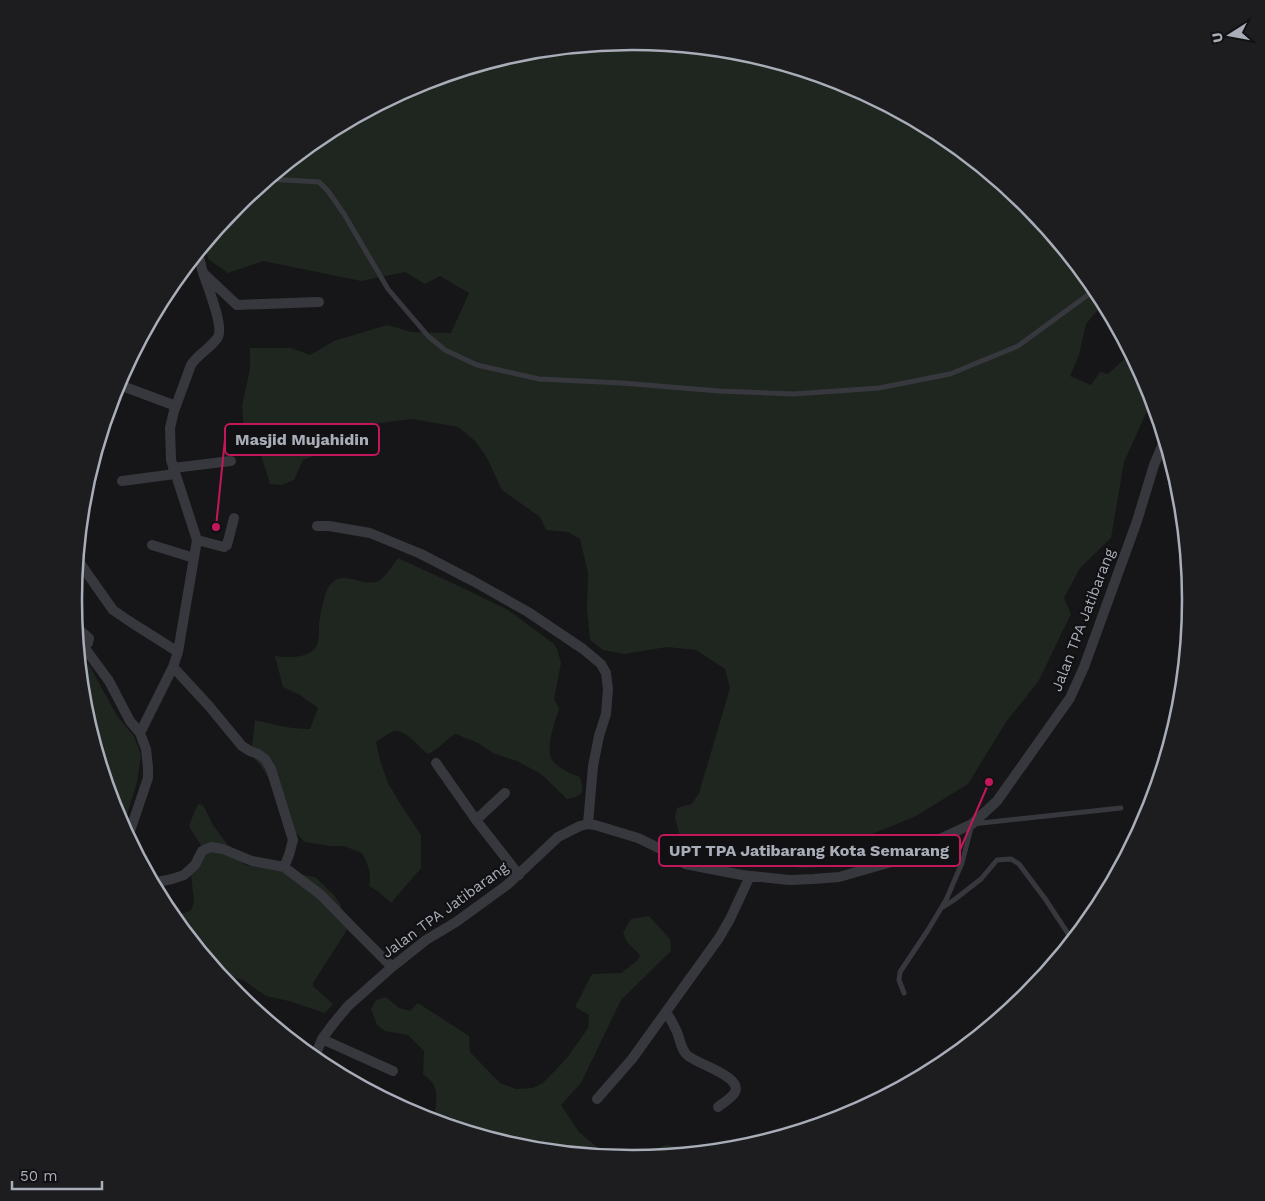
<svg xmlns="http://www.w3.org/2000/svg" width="1265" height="1201" viewBox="0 0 1265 1201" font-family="'Work Sans',sans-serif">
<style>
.green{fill:#1e261f}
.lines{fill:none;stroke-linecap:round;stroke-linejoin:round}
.service{stroke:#37383d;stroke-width:5}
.minor{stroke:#37383d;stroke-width:10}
.labels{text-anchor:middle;stroke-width:4.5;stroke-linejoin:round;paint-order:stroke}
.street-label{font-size:15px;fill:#a8adb8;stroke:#111113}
.rim{fill:none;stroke:#a8adb8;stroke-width:2.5}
.leader{fill:none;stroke:#c2185b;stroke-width:2}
.callout-dot{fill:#c2185b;stroke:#111113;stroke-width:2}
.callout{fill:#111113;stroke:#c2185b;stroke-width:2}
.callout-label{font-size:16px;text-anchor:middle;font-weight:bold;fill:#a8adb8}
</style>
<rect width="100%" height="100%" fill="#161618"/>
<path class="green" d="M 633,41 L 742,52 L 847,84 L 943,136 L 1028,205 L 1098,290 L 1104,303 L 1086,324 L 1079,355 L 1070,376 L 1091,385 L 1100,372 L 1108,374 L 1131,353 L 1149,387 L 1153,398 L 1124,462 L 1111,538 L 1080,568 L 1064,598 L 1071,614 L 1038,682 L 1006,722 L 968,784 L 916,816 L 865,837 L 865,857 L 823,867 L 800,868 L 770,859 L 725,854 L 679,833 L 675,818 L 677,808 L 692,804 L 699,793 L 730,688 L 725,669 L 696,650 L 667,647 L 624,654 L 603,650 L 590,640 L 587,609 L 588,573 L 580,539 L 568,532 L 546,530 L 540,517 L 502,490 L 487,458 L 475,441 L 458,427 L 412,419 L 341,428 L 326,451 L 303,460 L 294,480 L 282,485 L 270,484 L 260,452 L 245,445 L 242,406 L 250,369 L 250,348 L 291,348 L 310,355 L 334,341 L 387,325 L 412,332 L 451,333 L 469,293 L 440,276 L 425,284 L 405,272 L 361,281 L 263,261 L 228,273 L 208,259 L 205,244 L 237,205 L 322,135 L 419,84 L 524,52 Z
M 398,558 L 465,589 L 508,610 L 554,644 L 557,649 L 561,663 L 554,699 L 559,709 C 555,721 545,749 552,760 C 559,769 570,773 580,777 C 585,793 583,796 567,799 L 541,774 L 517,761 L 493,753 L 478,743 L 456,734 C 446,739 439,749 428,754 C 420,748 405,729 394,731 C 388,733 381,739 376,742 L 380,760 L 388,783 L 401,805 L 421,835 L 421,868 L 391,903 L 379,892 L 369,886 C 372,872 368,866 362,853 L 344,846 L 329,846 L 305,842 L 292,829 L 269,779 L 260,765 L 251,755 L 255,720 C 274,725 291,729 310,729 L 318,708 L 300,695 L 283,687 L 275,656 C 289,658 315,659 318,641 C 320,633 318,625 320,618 C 320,613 322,608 323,603 C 325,596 326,590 330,585 C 343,568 362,588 378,581 C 384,579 394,564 398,558 Z
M 88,663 L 117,716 L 134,736 L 141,755 L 137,782 L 127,815 L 116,814 L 84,709 L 80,668 Z
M 198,804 L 203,805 L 213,825 L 236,856 L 245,865 L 315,877 L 334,895 L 340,904 L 347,930 L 313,983 L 313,986 L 333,1004 L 325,1013 L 289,1001 L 266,996 L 243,980 L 219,974 L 176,922 L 177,916 L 191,910 L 194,903 L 191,874 L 201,845 L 191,830 L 189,825 Z
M 649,916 L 670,939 L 671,951 L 621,1000 L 581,1083 L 561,1105 L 579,1132 L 598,1148 L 600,1157 L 523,1149 L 424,1119 L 435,1117 C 436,1097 441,1087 423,1074 L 424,1051 L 408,1035 L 385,1031 L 377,1025 L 371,1009 L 376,1000 L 386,997 L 399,1008 L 410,1011 L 418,1003 L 469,1036 L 470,1052 L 500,1083 L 516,1089 L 533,1088 L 543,1083 L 567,1058 L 588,1028 L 589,1015 L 575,1007 L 592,974 L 621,973 L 638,960 L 640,955 L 627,942 L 623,933 L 631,919 Z
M 666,1145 L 686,1148 L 689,1154 L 637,1159 L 646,1153 Z"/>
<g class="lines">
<path class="service" d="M 269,179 L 319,182 L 328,191 L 344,214 L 388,289 L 428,336 L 445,350 L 477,365 L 539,379 L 622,383 L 719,391 L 794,394 L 879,388 L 950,374 L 1018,346 L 1096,289
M 943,907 L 954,900 L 981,879 L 997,860 L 1011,859 L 1019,864 L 1046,900 L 1073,941
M 904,993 L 899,980 L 900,972 L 928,930 L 946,900 L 962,863 L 972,824 L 1121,808"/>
<path class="minor" d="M 198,253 L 203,273 L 237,305 L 319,302
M 125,387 L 176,406
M 173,468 L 231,461
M 122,481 L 175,474
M 317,526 L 329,526 L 370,533 L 421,554 L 473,581 L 528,612 L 583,649 L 601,664 L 606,673 L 608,689 L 606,714 L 599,736 L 593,766 L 588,824
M 197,540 L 224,547 L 227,545 L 234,518
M 152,545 L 194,558
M 77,559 L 113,610 L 129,621 L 178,652
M 76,627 L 89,638 L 88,643 L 78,653
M 84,647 L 109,681 L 130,721 L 140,733 L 146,749 L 148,767 L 148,778 L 128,837
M 173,667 L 209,706 L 242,746 L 250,751 L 258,754 L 265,759 L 271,769 L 293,840 L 289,855 L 284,867
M 140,733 L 173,667 L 178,652 L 197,540 L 171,460 L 170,428 L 174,411 L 191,365 C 198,354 211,348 218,337 C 224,326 207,285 203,273
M 436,763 L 476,820 L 519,875
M 476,820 L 505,793
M 153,883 L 172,879 L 184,875 L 195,865 L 202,851 L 211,847 L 223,849 L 252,861 L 284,867 L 321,895 L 353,928 L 392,967
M 666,1012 C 670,1018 674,1025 677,1032 C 680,1040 681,1048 686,1054 C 693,1063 743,1076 735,1092 C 732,1098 723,1103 718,1107
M 322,1039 L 393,1071
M 314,1059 L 322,1039 L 333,1024 L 348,1006 L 392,967 L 426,940 L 456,922 L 507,885 L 558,837 L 580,826 L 588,824 L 595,825 L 638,838 L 669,853 L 685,864 L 742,875 L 789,880 L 814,879 L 839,877 L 888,863 L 972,824 L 997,801 L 1070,698 L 1084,667 L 1137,521 L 1154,465 L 1165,439
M 597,1099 L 632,1059 L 719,938 L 730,919 L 750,876"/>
</g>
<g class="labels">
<g class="street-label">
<text transform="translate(1083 620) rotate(-69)" y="5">Jalan TPA Jatibarang</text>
<text transform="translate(445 910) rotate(-36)" y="5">Jalan TPA Jatibarang</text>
</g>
</g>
<path d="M0 0H1265V1201H0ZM82 600a550 550 0 1 1 1100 0a550 550 0 1 1-1100 0Z" fill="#1d1d20" fill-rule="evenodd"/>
<path class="rim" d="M82 600a550 550 0 1 1 1100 0a550 550 0 1 1-1100 0Z"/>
<path class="leader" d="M216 527L225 439M989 782L960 850"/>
<g class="callout-dot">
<circle cx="216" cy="527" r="5"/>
<circle cx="989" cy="782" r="5"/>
</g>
<g class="callout">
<rect x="225" y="424" width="154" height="31" rx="5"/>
<rect x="659" y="835" width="301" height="31" rx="5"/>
</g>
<g class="callout-label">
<text x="302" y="445">Masjid Mujahidin</text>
<text x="809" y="856">UPT TPA Jatibarang Kota Semarang</text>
</g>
<g transform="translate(1230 35) rotate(259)" stroke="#111113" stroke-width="4" paint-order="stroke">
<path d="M0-4L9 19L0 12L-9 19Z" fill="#a8adb8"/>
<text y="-8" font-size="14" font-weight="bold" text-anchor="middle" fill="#a8adb8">U</text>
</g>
<path d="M12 1181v8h90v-8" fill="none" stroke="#a8adb8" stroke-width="2.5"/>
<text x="20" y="1181" font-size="15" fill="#a8adb8" stroke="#111113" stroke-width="4" paint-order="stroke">50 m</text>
</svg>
